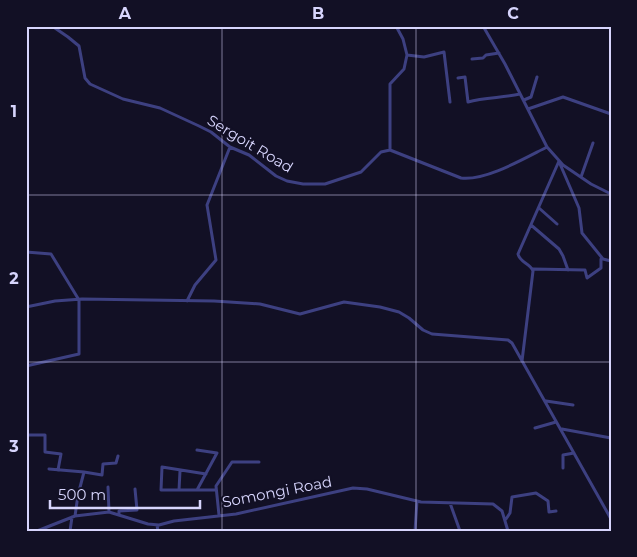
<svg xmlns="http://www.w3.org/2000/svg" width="637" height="557" viewBox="0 0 637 557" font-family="Montserrat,sans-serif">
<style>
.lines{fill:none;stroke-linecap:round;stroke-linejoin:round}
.minor{stroke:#3d4081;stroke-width:3}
.grid{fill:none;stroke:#d7d5fd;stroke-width:1;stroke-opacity:0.55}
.labels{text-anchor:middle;stroke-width:4;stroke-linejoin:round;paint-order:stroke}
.street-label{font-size:15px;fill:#d7d5fd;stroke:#121025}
.neatline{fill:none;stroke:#d7d5fd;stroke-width:2}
.grid-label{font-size:16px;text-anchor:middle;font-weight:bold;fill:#d7d5fd}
</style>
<rect width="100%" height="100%" fill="#121025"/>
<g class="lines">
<path class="minor" d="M 52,26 L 68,37 L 79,46 L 85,78 L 90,84 L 123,99 L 160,108 L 199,126 L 211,132 L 230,147 L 249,155 L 276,176 L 287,181 L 303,184 L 325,184 L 361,172 L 381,152 L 390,150 L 461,178 C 486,181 525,158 547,147
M 483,26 L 505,64 L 547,147 L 563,165 L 591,184 L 611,194
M 407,55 L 424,57 L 444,52 L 450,102
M 472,59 L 483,58 L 486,55 L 499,53
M 458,78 L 465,77 L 468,102 C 485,97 503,98 520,94
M 524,100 L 531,97 L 537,77
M 528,109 L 563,97 L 611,114
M 390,150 L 390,84 L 404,69 L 407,55 L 403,39 L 396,26
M 560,164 L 579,208 L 582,233 L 603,259 L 611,261
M 581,177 L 593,143
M 539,208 L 557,224
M 531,225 L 559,249 L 563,256 L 568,270
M 26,252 L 51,254 L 79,300 L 79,354 L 26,366
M 533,269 L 585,270 L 587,278 L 601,268 L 601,259
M 187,301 L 195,285 L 216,260 L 207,205 L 230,147
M 26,307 L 55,301 L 82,299 L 214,301 L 260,304 L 300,314 L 344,302 L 380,307 L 399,312 L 409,318 L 423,330 L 432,334 L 508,340 L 512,343 L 611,519
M 522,361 L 533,271 C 530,263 520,263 518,254 L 559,161
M 546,401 L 573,405
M 535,428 L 556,422
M 562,429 L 611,438
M 26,435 L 45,435 L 45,452 L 61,454 L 58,470
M 197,450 L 217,453 L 197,490
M 563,468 L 563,455 L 574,453
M 49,469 L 84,472
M 206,474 L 162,467 L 161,490 L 216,490
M 108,487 L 109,512
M 179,490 L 180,471
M 450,503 L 460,531
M 119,514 L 119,511 L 137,510 L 135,489
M 219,515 L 216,486 L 232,462 L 259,462
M 75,516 L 78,495 L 84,472 L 102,475 L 103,464 L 116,463 L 118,456
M 506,519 L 510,513 L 512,497 L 536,493 L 548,501 L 549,512 L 556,511
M 157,525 L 158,531
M 37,531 L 75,516 L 109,512 L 148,524 L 159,525 L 174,521 L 236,514 L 353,488 L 367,489 L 421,502 L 493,504 L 502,511 L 508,531
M 70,531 L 72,517
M 415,531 L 417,501"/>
</g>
<path class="grid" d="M 222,26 L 222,531M 416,26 L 416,531M 26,195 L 611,195M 26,362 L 611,362"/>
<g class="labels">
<g class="street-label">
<text transform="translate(250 144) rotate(31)" y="5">Sergoit Road</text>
<text transform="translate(277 492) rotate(-11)" y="5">Somongi Road</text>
</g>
</g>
<rect width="637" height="557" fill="none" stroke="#121025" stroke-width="55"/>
<path d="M50 500v8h150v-8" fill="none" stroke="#d7d5fd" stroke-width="2.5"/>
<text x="58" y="500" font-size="15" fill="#d7d5fd" stroke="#121025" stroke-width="4" paint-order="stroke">500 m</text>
<rect x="28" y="28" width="582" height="502" class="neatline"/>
<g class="grid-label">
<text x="125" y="19">A</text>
<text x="318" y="19">B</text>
<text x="513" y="19">C</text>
<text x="14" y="117">1</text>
<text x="14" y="284">2</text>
<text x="14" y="452">3</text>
</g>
</svg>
